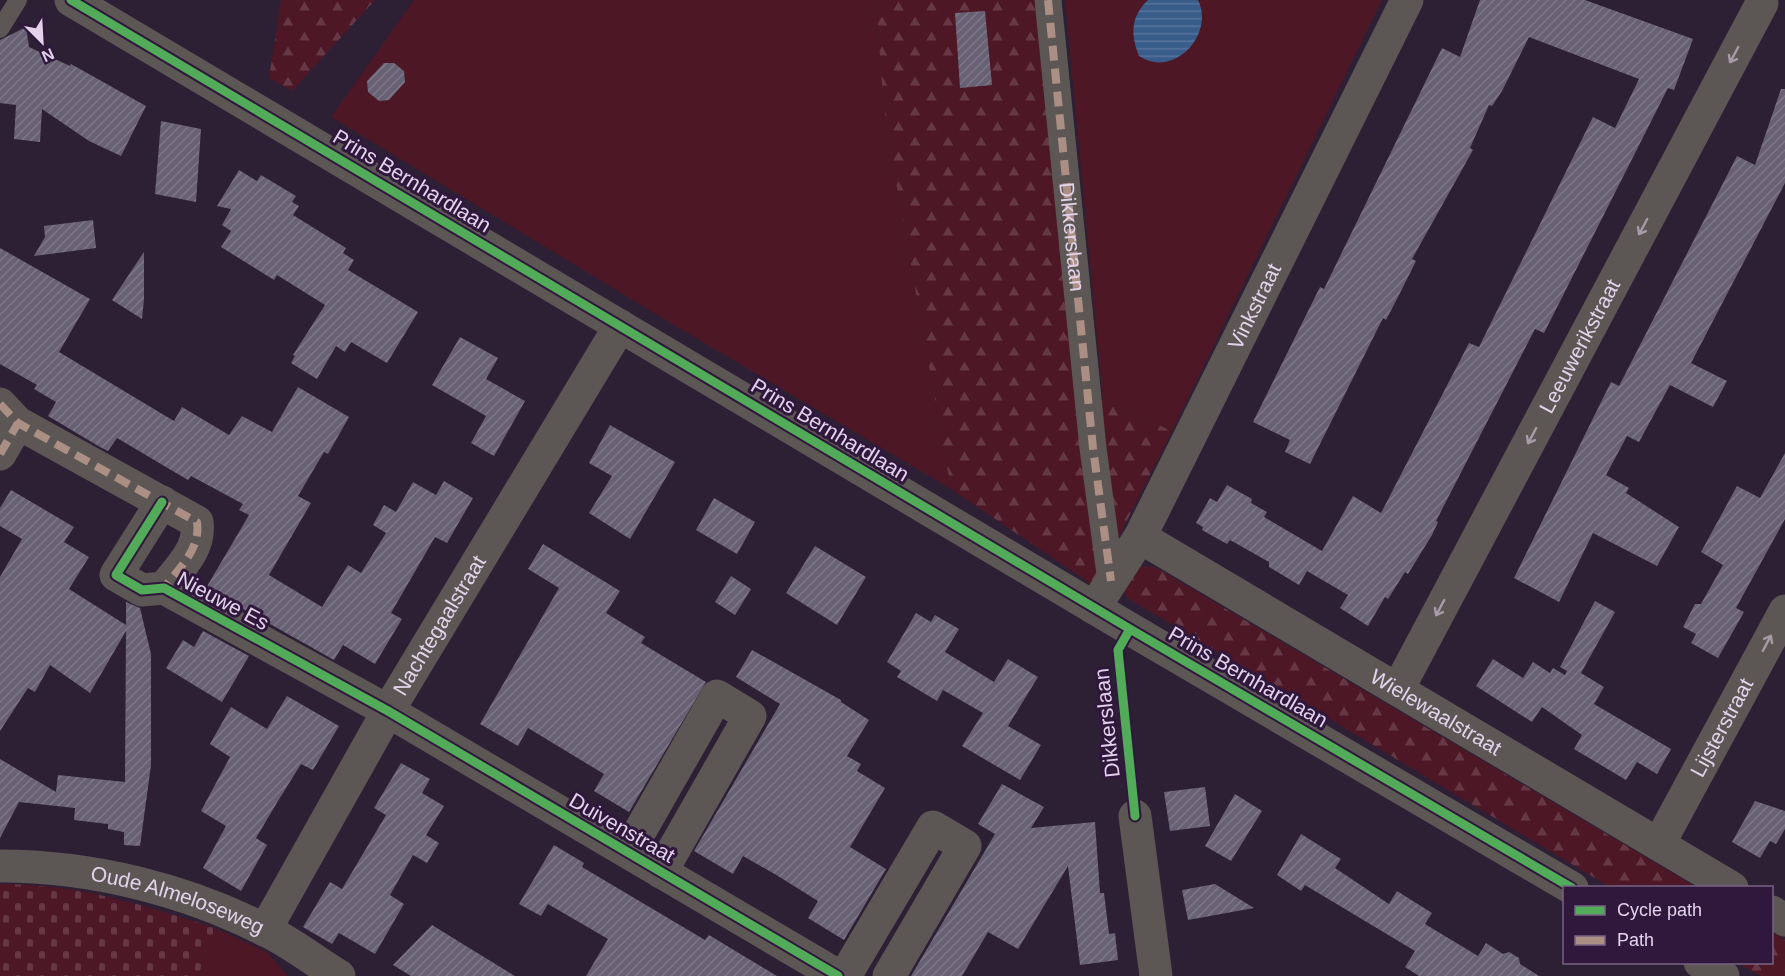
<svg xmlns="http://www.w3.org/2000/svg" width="1785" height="976" viewBox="0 0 1785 976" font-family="Arial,sans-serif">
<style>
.grass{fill:#4d1725}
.forest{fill:url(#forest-firs)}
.cemetery{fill:url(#cemetery-stones)}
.water{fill:url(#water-rules)}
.building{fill:url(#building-hatch)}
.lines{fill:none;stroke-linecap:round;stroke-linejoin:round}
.service{stroke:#5c5654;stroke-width:18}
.pedestrian{stroke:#5c5654;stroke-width:27}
.minor{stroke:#5c5654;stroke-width:33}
.tertiary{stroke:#5c5654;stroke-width:33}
.quiet{stroke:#ac8f84;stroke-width:8;stroke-dasharray:15 8;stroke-linecap:butt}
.cycleway-casing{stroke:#30183d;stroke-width:13}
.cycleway{stroke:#51ab58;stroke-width:9}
.oneway{stroke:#a69ba7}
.labels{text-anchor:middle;stroke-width:6;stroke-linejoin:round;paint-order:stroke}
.street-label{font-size:21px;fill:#e2d3eb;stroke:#30183d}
</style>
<defs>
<pattern id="forest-firs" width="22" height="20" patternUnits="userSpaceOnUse" patternTransform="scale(1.5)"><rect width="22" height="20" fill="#4d1725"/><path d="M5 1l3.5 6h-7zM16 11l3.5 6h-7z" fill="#663845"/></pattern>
<pattern id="cemetery-stones" width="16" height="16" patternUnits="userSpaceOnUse" patternTransform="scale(1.5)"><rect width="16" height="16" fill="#4d1725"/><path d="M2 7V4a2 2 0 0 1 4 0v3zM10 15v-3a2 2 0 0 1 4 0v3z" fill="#663845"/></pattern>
<pattern id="water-rules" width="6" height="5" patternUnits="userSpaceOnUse" patternTransform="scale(1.5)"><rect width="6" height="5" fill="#395d8b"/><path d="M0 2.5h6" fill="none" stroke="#55739c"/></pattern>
<pattern id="building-hatch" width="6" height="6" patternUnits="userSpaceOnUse" patternTransform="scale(1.5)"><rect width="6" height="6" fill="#686174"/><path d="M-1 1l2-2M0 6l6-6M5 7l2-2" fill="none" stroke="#7d7788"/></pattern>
</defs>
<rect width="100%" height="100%" fill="#2d2035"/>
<path class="grass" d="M 414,0 L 876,0 L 883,99 L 891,154 L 951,489 L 679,328 L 331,117 Z
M 1065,0 L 1382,0 L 1172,431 L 1103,400 Z
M 215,928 L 267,952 L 288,976 L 198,976 Z"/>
<path class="forest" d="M 281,0 L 375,0 L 292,91 L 269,78 Z
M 876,0 L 1037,0 L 1078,394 L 1103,400 L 1172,431 L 1094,586 L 951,489 L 891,154 L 883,99 Z
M 1141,566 L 1155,567 L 1696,887 L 1610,887 L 1126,597 L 1125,581 Z
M 1772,932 L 1785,940 L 1785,976 L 1761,976 L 1738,963 L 1772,962 Z"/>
<path class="cemetery" d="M 0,884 C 78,884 141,904 215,928 L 198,976 L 0,976 Z"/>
<path class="water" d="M 1148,0 L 1198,0 C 1215,35 1173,79 1139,56 C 1130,34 1131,16 1148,0 Z"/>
<path class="building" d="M 1480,0 L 1585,0 L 1693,39 L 1674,90 L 1668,88 L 1544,333 L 1535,329 L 1436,521 L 1438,522 L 1432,535 L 1408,574 L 1405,572 L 1388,599 L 1385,597 L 1368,626 L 1340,608 L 1348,595 L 1307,571 L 1299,585 L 1269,567 L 1269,562 L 1230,540 L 1227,544 L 1202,530 L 1203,527 L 1196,523 L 1210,498 L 1217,502 L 1227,485 L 1252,499 L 1251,503 L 1267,512 L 1264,517 L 1322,551 L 1353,496 L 1381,513 L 1469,343 L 1479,347 L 1593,117 L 1615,128 L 1639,79 L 1529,37 L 1502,91 L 1492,106 L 1489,105 L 1470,148 L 1473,150 L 1412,259 L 1416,261 L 1400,293 L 1386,320 L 1383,318 L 1310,464 L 1285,452 L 1290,440 L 1253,422 L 1320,287 L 1324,289 L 1442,48 L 1460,57 Z
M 985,11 L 992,85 L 960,88 L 955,13 Z
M 26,27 L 29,47 L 70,66 L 71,64 L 146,106 L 121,156 L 89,141 L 42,109 L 40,142 L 14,139 L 16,105 L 0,103 L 0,40 Z
M 384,63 L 394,63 L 404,71 L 405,82 L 389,100 L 379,101 L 368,92 L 367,81 Z
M 1781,89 L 1785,89 L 1785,183 L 1691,363 L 1727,381 L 1713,407 L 1670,385 L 1639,442 L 1627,436 L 1606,475 L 1629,488 L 1626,493 L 1679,527 L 1657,566 L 1593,533 L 1559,602 L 1514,578 L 1611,382 L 1619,386 L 1737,156 L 1755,165 Z
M 161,121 L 201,129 L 196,202 L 155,194 Z
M 239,170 L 257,181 L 261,175 L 296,196 L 292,202 L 299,206 L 293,215 L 346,248 L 343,253 L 354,260 L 348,270 L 418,312 L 387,363 L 351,342 L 345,352 L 336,346 L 317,379 L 291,363 L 295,356 L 293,355 L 325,305 L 277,275 L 274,280 L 221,247 L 231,231 L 222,225 L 231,209 L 217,206 Z
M 93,220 L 96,248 L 34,256 L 45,237 L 44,226 Z
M 0,248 L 90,299 L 59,352 L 174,421 L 182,407 L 229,435 L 242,416 L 272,432 L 298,387 L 349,417 L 328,454 L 324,452 L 298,496 L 311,503 L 269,575 L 322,607 L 348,565 L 361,573 L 386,533 L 373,525 L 384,505 L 396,512 L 413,482 L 436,495 L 444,481 L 473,498 L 447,543 L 435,537 L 391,613 L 402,619 L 375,664 L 343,645 L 334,660 L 206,588 L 249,515 L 239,510 L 243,504 L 191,476 L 188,480 L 117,438 L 108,451 L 100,447 L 48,416 L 56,402 L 34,389 L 37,385 L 0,364 Z
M 144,252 L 144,299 L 142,319 L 112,300 Z
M 460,337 L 498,358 L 486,379 L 525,401 L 494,456 L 471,443 L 486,416 L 432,385 Z
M 610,425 L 675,462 L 630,539 L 589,513 L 612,476 L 589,463 Z
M 1785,453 L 1785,519 L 1736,608 L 1744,612 L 1718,658 L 1691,643 L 1696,634 L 1683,627 L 1695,604 L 1701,604 L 1723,565 L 1701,552 L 1737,486 L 1760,498 Z
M 11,490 L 74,527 L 64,542 L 89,557 L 69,589 L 126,625 L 126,602 L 140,608 L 151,654 L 151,765 L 140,846 L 124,845 L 124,832 L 108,829 L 108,824 L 74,820 L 75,808 L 19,802 L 0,838 L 0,759 L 56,792 L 58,775 L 125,782 L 126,631 L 90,693 L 50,665 L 35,692 L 28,688 L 0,731 L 0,577 L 22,539 L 0,526 L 0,508 Z
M 714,498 L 755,522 L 737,554 L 696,530 Z
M 543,544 L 620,591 L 606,613 L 645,637 L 641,643 L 706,682 L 629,812 L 594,791 L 604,774 L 528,728 L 518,746 L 480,724 L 559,588 L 528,569 Z
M 815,546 L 866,577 L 837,625 L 786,593 Z
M 731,576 L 751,589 L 735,615 L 715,602 Z
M 1595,601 L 1615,612 L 1581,673 L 1604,687 L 1594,704 L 1671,749 L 1657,774 L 1637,762 L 1626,780 L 1574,749 L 1582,735 L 1542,707 L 1532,722 L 1476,686 L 1493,659 L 1523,678 L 1533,662 L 1550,673 L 1553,668 L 1565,675 L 1567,671 L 1560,667 Z
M 916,613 L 931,622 L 935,615 L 959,629 L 945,652 L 994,682 L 1008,659 L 1038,677 L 1008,726 L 1041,745 L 1020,780 L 962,746 L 983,713 L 943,690 L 937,701 L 897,677 L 901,671 L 887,662 Z
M 203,631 L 249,656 L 222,702 L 166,668 L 183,640 L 194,647 Z
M 752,650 L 841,700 L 841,702 L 869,720 L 847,756 L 861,764 L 857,771 L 885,788 L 850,847 L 886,869 L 844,940 L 808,918 L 818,901 L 778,876 L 743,856 L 733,874 L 694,851 L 780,704 L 736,677 Z
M 287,696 L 339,726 L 313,770 L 301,764 L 278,801 L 256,838 L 267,845 L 241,891 L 203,868 L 226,826 L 201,811 L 230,757 L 210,744 L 231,707 L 267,729 Z
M 401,763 L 430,779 L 422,793 L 444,806 L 426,835 L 439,843 L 427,863 L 413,855 L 390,895 L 404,904 L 375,954 L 339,933 L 332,944 L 303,927 L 330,882 L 342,889 L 386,815 L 374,808 Z
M 1002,784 L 1044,807 L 1031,828 L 1095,822 L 1100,893 L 1104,893 L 1109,934 L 1115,933 L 1118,960 L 1080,965 L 1068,866 L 1018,949 L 988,932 L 962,976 L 911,976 L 995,834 L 978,824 Z
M 1205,787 L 1210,826 L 1170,831 L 1164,792 Z
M 1235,794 L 1262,811 L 1231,861 L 1205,846 Z
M 1755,801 L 1785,811 L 1785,829 L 1776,844 L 1770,841 L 1760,858 L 1732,842 Z
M 1301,834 L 1341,859 L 1335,868 L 1389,904 L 1397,891 L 1432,913 L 1425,924 L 1478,956 L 1486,943 L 1503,954 L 1509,952 L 1519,958 L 1520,964 L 1539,976 L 1419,976 L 1405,967 L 1415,951 L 1305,885 L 1301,891 L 1277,875 Z
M 554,845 L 584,863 L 582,867 L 705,940 L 709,935 L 777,976 L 586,976 L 608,939 L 548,904 L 541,916 L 519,904 Z
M 1215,884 L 1254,908 L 1188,920 L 1182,890 Z
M 432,925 L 466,946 L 515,976 L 411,976 L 393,965 Z"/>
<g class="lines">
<path class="service" d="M 0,29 L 18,0"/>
<path class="pedestrian" id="s1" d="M 1048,0 L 1093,448 L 1111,581"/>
<g class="minor">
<path d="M 0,404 L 18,423 L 197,522 C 201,549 179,568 164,588"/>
<path d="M 0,454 L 18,423"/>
<path d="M 162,502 L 116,575 L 142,590 L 164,588 L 388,711 L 838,976"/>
<path id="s2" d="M 1140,537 L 1732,888"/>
<path id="s3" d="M 1094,608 L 1140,537 L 1407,0"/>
<path id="s4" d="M 1398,689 L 1762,3"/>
<path d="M 1135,816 L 1156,976"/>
<path id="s5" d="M 1660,842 L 1785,611"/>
<path d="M 628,852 L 717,696 L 750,716 L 661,872"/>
<path id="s6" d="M 0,866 C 91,866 184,889 265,930 C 291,942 314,961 339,976"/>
<path d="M 1772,912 L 1785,920"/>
<path id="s7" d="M 265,930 L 388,711 L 620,326"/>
<path d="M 845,976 L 933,827 L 965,846 L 889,976"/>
</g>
<path class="tertiary" d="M 71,0 L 1130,629 L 1572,888
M 1700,962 L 1723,976"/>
<path class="quiet" d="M 1048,0 L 1093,448 L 1111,581
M 0,404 L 18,423 L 197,522 C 201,549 179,568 164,588
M 0,454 L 18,423"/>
<defs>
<path id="cycleway" d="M 71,0 L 1130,629 L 1572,888
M 162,502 L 116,575 L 142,590 L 164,588 L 388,711 L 838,976
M 1130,629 L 1118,650 L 1135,816"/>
</defs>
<use href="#cycleway" class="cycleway-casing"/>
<use href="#cycleway" class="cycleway"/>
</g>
<defs><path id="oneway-shaft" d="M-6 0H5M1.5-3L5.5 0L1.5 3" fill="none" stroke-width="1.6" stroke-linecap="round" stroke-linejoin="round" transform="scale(1.5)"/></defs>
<g class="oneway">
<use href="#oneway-shaft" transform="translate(1734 55) rotate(118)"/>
<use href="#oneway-shaft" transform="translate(1643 227) rotate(118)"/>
<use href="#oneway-shaft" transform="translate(1532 436) rotate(118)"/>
<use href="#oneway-shaft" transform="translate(1440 608) rotate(118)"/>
<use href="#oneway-shaft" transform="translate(1767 643) rotate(-62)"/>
</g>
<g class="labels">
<g class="street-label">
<text transform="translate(412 181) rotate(31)" y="7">Prins Bernhardlaan</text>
<text dy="7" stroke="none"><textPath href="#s1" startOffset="238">Dikkerslaan</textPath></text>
<text dy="7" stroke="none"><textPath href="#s3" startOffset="342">Vinkstraat</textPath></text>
<text dy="7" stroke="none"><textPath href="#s4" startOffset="388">Leeuwerikstraat</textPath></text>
<text transform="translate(830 430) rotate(31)" y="7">Prins Bernhardlaan</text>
<text transform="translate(223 601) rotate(28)" y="7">Nieuwe Es</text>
<text dy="7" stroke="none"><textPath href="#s7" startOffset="351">Nachtegaalstraat</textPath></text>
<text transform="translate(1248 677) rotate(30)" y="7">Prins Bernhardlaan</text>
<text dy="7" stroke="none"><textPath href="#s2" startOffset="344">Wielewaalstraat</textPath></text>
<text transform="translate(1107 723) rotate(-96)" y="7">Dikkerslaan</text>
<text dy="7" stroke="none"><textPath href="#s5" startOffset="130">Lijsterstraat</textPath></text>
<text transform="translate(622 828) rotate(30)" y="7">Duivenstraat</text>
<text dy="7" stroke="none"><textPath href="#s6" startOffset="182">Oude Almeloseweg</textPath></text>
</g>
</g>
<rect x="1563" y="886" width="210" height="78" fill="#30183d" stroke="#776383" stroke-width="1.5"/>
<rect x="1575" y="906" width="30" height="9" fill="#51ab58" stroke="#776383" stroke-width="1.5"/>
<text x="1617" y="916" font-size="18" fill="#e2d3eb">Cycle path</text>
<rect x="1575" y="936" width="30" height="9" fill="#ac8f84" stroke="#776383" stroke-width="1.5"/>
<text x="1617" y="946" font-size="18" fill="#e2d3eb">Path</text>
<g transform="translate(42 42) rotate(156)" stroke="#30183d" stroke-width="4.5" paint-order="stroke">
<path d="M0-4.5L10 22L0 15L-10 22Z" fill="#e2d3eb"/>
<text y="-9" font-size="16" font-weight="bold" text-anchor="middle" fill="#e2d3eb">N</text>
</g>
</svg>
